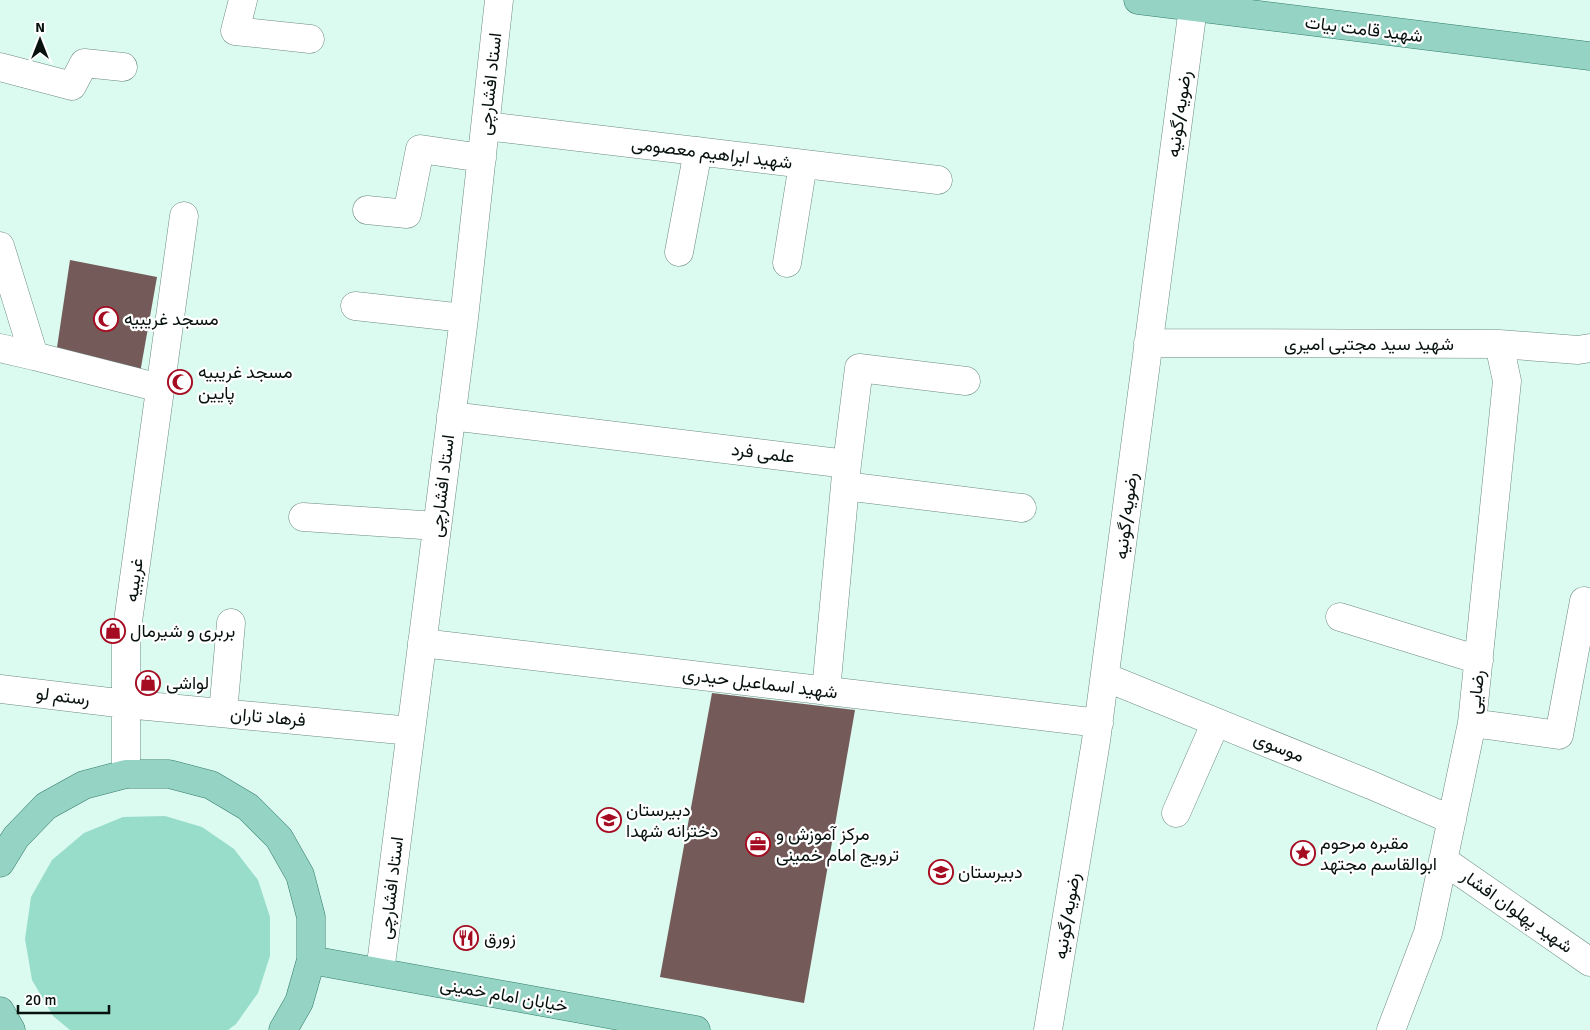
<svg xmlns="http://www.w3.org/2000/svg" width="1590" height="1030" viewBox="0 0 1590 1030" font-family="Signika,Vazirmatn,sans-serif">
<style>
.green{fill:#98ddc9}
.building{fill:#745a58}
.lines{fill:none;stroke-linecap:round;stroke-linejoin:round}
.minor-casing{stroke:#6d8a81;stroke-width:29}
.major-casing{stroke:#367d6b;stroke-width:29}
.minor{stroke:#fff;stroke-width:28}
.major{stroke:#95d3c4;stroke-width:28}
.labels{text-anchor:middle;stroke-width:4.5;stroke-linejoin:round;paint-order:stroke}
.street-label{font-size:18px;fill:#07120f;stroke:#fff}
.poi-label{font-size:18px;fill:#07120f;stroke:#fff;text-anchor:start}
</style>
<rect width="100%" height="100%" fill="#dbfaf0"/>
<path class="green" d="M 165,816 L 202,827 L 234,849 L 258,880 L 270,917 L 270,956 L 258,993 L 236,1024 L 228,1030 L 70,1030 L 53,1016 L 32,980 L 25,939 L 31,897 L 52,860 L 84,833 L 123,817 Z"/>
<path class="building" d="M 70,260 L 157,277 L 140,373 L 55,361 Z
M 712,693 L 855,710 L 804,1003 L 660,977 Z"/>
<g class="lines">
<defs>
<path id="minor" d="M 243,0 L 235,31 L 310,39
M 0,67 L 72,86 L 84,63 L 123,67
M 486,126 L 938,180
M 367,210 L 407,214 L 420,149 L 482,158
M 0,246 L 34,356 L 160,388
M 679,252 L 698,151
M 787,263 L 803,164
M 355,306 L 464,318
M 1148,343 L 1499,344 L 1578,350 L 1590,348
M 0,348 L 34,356
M 451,416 L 847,464 L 826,691
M 847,464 L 859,368 L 966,381
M 845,486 L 1022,508
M 303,517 L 437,526
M 1340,617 L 1479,660
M 422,643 L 1099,723
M 1105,677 L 1371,785 L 1452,820
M 0,689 L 126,704 L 411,731
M 223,713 L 231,623
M 1472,723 L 1559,735 L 1584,601
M 126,774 L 126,636 L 184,216
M 1176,813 L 1216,722
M 1443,860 L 1590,962
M 380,972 L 464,318 L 499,0
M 1048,1030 L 1096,741 L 1194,0
M 1391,1030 L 1428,933 L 1472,723 L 1507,381 L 1499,344"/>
<path id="major" d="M 1138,0 L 1590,56
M 0,863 L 16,837 L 46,806 L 84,785 L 126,774 L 169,774 L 211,785 L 248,807 L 279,838 L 300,875 L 311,917 L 311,960 L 299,1002 L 283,1030
M 311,960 L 696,1030
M 0,1011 L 11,1030"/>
</defs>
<use href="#minor" class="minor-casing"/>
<use href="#major" class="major-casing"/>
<use href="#minor" class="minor"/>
<use href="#major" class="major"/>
</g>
<defs>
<symbol id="mosque-ring" viewBox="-11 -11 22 22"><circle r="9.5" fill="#fff" stroke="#a50c21" stroke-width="1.5"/><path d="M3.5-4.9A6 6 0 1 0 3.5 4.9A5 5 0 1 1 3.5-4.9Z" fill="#a50c21"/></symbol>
<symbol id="shop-ring" viewBox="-11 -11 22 22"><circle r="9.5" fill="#fff" stroke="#a50c21" stroke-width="1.5"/><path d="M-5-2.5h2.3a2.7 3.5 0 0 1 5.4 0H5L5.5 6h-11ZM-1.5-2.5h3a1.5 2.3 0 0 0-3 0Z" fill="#a50c21"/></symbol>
<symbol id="school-ring" viewBox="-11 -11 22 22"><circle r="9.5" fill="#fff" stroke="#a50c21" stroke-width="1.5"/><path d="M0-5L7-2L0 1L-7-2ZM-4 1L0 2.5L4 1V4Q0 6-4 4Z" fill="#a50c21"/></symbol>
<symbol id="office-ring" viewBox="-11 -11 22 22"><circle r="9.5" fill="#fff" stroke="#a50c21" stroke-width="1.5"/><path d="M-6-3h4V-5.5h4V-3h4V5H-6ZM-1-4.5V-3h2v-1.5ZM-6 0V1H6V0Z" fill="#a50c21"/></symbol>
<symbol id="sight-ring" viewBox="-11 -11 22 22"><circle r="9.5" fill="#fff" stroke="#a50c21" stroke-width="1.5"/><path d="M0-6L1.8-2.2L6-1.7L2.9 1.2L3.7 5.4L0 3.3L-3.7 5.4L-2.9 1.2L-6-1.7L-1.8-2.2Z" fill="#a50c21"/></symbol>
<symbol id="restaurant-ring" viewBox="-11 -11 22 22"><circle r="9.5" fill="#fff" stroke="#a50c21" stroke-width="1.5"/><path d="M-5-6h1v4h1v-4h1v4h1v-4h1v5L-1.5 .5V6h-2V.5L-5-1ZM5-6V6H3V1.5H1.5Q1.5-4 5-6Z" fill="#a50c21"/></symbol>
</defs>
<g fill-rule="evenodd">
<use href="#mosque-ring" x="92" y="305" width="28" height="28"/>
<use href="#mosque-ring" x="166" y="368" width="28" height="28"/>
<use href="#shop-ring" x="99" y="617" width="28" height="28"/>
<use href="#shop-ring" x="134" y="669" width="28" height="28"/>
<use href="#school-ring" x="595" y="806" width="28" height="28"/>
<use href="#office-ring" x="744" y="830" width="28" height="28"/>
<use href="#sight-ring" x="1289" y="839" width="28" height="28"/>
<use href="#school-ring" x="927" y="858" width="28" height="28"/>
<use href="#restaurant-ring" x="452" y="924" width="28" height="28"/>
</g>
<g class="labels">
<g class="street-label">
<text transform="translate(1364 29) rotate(7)" y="6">شهید قامت بیات</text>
<text transform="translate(490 84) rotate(-84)" y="6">استاد افشارچی</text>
<text transform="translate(1179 114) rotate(-82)" y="6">رضویه/گونیه</text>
<text transform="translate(712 153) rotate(7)" y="6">شهید ابراهیم معصومی</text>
<text x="1369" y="350">شهید سید مجتبی امیری</text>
<text transform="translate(763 453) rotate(7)" y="6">علمی فرد</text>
<text transform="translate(442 486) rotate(-83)" y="6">استاد افشارچی</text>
<text transform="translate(1126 516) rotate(-83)" y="6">رضویه/گونیه</text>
<text transform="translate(134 580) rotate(-82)" y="6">غریبیه</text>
<text transform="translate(760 683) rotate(7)" y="6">شهید اسماعیل حیدری</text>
<text transform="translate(1476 692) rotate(-84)" y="6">رضایی</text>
<text transform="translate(63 696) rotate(7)" y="6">رستم لو</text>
<text transform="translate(268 717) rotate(5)" y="6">فرهاد تاران</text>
<text transform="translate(1279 747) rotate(22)" y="6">موسوی</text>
<text transform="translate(391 888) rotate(-83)" y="6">استاد افشارچی</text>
<text transform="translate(1517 911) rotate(35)" y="6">شهید پهلوان افشار</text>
<text transform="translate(1067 916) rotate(-81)" y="6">رضویه/گونیه</text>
<text transform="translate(504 995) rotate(10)" y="6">خیابان امام خمینی</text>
</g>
<g class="poi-label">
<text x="124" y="325">مسجد غریبیه</text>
<text x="198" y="378">مسجد غریبیه<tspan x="198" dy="21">پایین</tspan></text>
<text x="130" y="637">بربری و شیرمال</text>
<text x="166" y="689">لواشی</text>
<text x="626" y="816">دبیرستان<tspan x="626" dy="21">دخترانه شهدا</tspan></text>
<text x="776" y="840">مرکز آموزش و<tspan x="776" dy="21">ترویج امام خمینی</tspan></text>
<text x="1320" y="849">مقبره مرحوم<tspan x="1320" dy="21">ابوالقاسم مجتهد</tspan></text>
<text x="958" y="878">دبیرستان</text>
<text x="484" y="944">زورق</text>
</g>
</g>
<g transform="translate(40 40)" stroke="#ffffff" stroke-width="4" paint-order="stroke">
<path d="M0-4L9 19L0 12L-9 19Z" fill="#07120f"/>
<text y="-8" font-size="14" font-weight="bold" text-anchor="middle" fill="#07120f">N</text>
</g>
<path d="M18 1005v8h91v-8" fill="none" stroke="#07120f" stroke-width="2.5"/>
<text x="25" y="1005" font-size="15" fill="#07120f" stroke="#ffffff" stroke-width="4" paint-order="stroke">20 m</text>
</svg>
